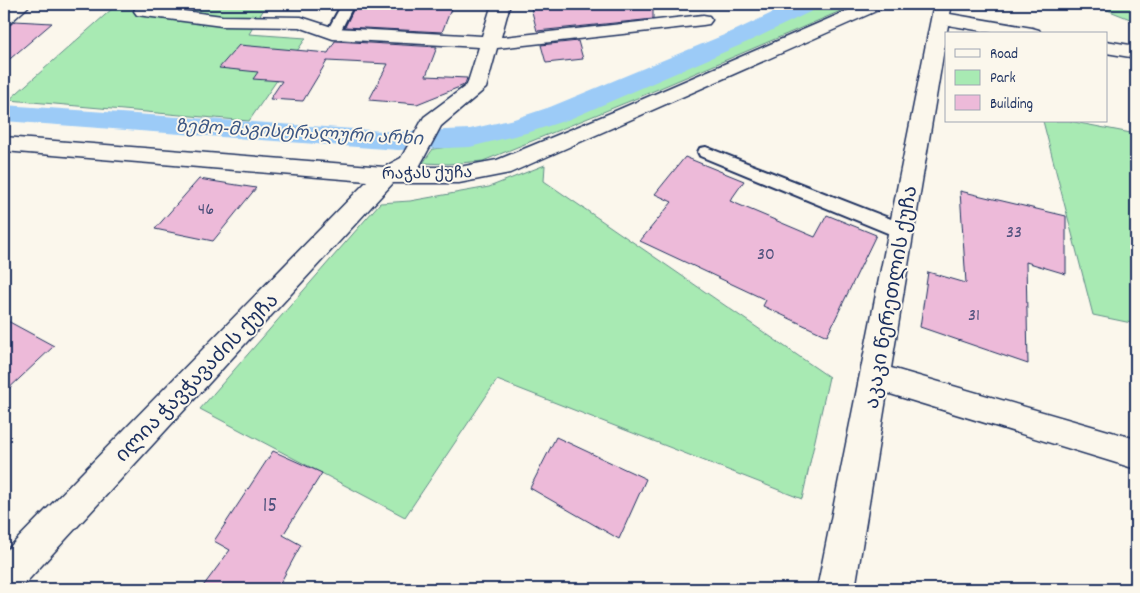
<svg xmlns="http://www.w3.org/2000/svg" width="1140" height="593" viewBox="0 0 1140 593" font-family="Dekko,'Noto Sans Georgian',sans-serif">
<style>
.green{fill:#a8eab3;stroke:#628c88}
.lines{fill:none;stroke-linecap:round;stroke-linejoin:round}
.canal{fill:#9ccbf7;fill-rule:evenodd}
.building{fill:#edbad9;stroke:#1b2f5e}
.service-casing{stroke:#1b2f5e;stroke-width:4}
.minor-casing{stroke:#1b2f5e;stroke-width:3}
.service{fill:#fbf7ec;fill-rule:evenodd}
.minor{fill:#fbf7ec;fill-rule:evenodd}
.labels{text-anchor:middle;stroke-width:4;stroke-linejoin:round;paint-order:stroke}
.far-street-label{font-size:16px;fill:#1b2f5e;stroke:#fbf7ec}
.far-water-label{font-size:18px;font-style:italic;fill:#3b5684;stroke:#fbf7ec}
.number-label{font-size:18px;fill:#50527d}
.street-label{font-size:20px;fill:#1b2f5e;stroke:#fbf7ec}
.near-number-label{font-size:21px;fill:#50527d}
</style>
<rect width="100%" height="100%" fill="#fbf7ec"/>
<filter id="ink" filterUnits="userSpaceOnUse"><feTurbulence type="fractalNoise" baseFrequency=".02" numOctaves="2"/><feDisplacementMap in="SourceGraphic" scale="10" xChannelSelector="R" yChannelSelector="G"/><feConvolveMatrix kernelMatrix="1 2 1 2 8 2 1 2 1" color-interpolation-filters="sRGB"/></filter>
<g filter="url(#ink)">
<path class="green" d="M 181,4 L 267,4 L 249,34 L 306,38 L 249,121 L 9,100 L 113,8 L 178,7 Z
M 821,4 L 857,4 L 630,101 L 483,161 L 448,164 L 423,163 L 433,149 L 485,142 L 580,111 Z
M 1092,4 L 1136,4 L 1136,25 L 1130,19 Z
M 1043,121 L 1069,121 L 1136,134 L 1136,324 L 1093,315 Z
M 545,165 L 544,181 L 829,377 L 802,499 L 497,380 L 405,517 L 200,409 L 380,203 L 410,201 L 489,187 Z"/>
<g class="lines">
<path class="canal" d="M 791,4 L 819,4 L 816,9 L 752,40 L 570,119 L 530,132 L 470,147 L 398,150 L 4,121 L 4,105 L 398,132 L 470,129 L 514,119 L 550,107 L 736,30 Z"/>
</g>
<path class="building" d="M 356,4 L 453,4 L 442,32 L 345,27 Z
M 530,4 L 653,4 L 653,19 L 537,31 Z
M 15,21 L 52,23 L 4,64 L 4,26 L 10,25 Z
M 335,41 L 437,47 L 426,76 L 467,78 L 465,84 L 462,86 L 417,104 L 369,100 L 388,64 L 327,61 L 303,101 L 270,99 L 282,81 L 253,79 L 258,72 L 219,68 L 239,45 L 328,53 Z
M 578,41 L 583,59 L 546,63 L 541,45 Z
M 685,157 L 744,181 L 730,201 L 815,237 L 827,215 L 876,235 L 827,336 L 763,306 L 766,300 L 640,241 L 672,202 L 655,194 Z
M 199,179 L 256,188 L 213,241 L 155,229 Z
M 960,191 L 1066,216 L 1066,274 L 1026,262 L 1028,364 L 920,327 L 928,272 L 966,283 Z
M 4,319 L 54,346 L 4,393 Z
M 556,437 L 646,479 L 619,539 L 530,488 Z
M 273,451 L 322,473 L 283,535 L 301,545 L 277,589 L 201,589 L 230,550 L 214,541 Z"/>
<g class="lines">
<defs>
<path id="service" d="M 342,4 L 354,4 L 338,36 L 328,36 L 326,33 Z
M 706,147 L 909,226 L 911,231 L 909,236 L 902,238 L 895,236 L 700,156 L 698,152 L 700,148 Z"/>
<path id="minor" d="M 11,4 L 31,4 L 10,23 L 4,24 L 4,10 Z
M 138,4 L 156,4 L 154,7 L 222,16 L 301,17 L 335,28 L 482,36 L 492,4 L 510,4 L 501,37 L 504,37 L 703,15 L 709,16 L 712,20 L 709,24 L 703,25 L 497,48 L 486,88 L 441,126 L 419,167 L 459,167 L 497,160 L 613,112 L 863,4 L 886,4 L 883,8 L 510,173 L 459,183 L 393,183 L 20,589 L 4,589 L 4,553 L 367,181 L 4,151 L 4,137 L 384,167 L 401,158 L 424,117 L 467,85 L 479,47 L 333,39 L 299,27 L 222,26 L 137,15 L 134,11 Z
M 934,4 L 952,4 L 950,14 L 1032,28 L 1039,30 L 1041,34 L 999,34 L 948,25 L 891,368 L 1136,439 L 1136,469 L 887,393 L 855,589 L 817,589 Z
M 1106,41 L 1136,46 L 1136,58 L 1106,53 Z"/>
</defs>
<use href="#service" class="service-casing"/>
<use href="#minor" class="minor-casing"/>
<use href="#service" class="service"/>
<use href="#minor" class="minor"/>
</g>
</g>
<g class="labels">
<g class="far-street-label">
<text transform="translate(427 172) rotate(-1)" y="6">რაჭას ქუჩა</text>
</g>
<g class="far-water-label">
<text transform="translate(299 132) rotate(3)" y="6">ზემო-მაგისტრალური არხი</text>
</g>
<g class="number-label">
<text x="206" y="214">46</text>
<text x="1014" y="237">33</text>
<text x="766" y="259">30</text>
<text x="974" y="320">31</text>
</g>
<g class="street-label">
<text transform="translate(890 297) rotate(-80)" y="7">აკაკი წერეთლის ქუჩა</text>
<text transform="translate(196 377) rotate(-46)" y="7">ილია ჭავჭავაძის ქუჩა</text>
</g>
<g class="near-number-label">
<text x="270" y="511">15</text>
</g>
</g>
<rect width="1140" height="593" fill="none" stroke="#fbf7ec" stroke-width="20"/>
<rect x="10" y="10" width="1120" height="573" fill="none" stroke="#1b2f5e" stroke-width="2" filter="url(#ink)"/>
<rect x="945" y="32" width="162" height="90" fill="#fbf7ec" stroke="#a1a7b3"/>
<rect x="955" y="49" width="25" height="8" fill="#fbf7ec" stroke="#a1a7b3"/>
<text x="990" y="58" font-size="15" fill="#1b2f5e">Road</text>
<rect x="955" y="70" width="25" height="15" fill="#a8eab3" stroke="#a1a7b3"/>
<text x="990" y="82" font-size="15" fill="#1b2f5e">Park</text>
<rect x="955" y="95" width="25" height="15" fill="#edbad9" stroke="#a1a7b3"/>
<text x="990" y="108" font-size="15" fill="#1b2f5e">Building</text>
</svg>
